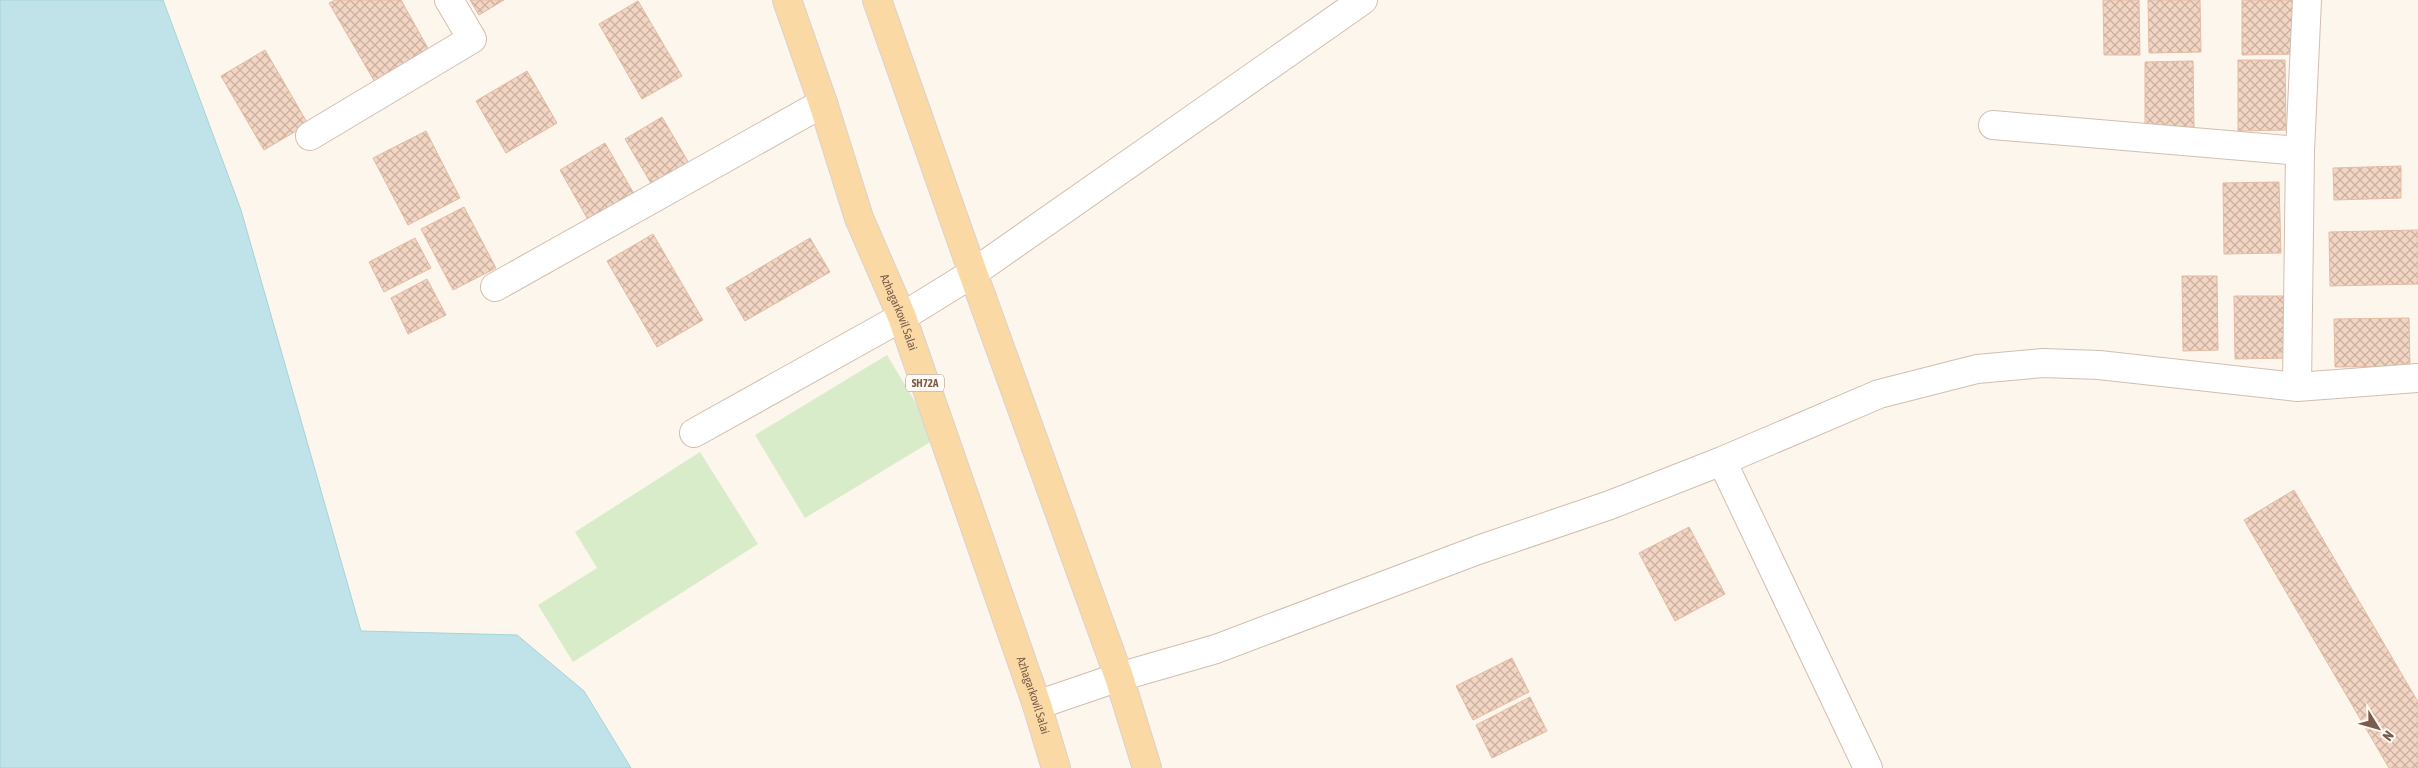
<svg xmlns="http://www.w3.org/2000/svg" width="2418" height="768" viewBox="0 0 2418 768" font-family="'Asap Condensed',sans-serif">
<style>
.garden{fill:#d8ecc9}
.water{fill:#bfe3e8;stroke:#a5d3da}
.building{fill:url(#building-cross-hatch);stroke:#e6bba3}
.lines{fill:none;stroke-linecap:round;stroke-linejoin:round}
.minor-casing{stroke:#d1beb0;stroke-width:30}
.primary-casing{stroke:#dad1cd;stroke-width:30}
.minor{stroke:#fff;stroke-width:28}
.primary{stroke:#fbd9a5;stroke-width:28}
.labels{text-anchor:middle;stroke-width:4;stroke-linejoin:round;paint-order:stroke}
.shield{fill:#fffaf3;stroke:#a28b7f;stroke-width:1}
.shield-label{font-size:11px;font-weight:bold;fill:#7a5c4d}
.street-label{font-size:12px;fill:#7a5c4d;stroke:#fffaf3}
</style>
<defs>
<pattern id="building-cross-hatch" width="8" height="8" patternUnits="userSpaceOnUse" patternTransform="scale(1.25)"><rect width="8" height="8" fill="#f3d5c3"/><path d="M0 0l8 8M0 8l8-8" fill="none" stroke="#cab0a1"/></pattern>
</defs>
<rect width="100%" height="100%" fill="#fdf6ec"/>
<path class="garden" d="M 887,355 L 937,438 L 805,518 L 755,435 Z
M 700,452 L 758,544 L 573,662 L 538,605 L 597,568 L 575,532 Z"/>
<path class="water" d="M 0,0 L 163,0 L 241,210 L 361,631 L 517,635 L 584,691 L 631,768 L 0,768 Z"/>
<path class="building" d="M 335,0 L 401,0 L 430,52 L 376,84 L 329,3 Z
M 470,0 L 504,0 L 479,15 Z
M 2103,0 L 2139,0 L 2140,55 L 2104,55 Z
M 2148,0 L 2200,0 L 2201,52 L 2149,53 Z
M 2242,0 L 2295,0 L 2295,54 L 2242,55 Z
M 638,1 L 682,76 L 642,99 L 599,24 Z
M 265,50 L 308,124 L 264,150 L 221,76 Z
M 2238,60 L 2285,60 L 2286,130 L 2238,131 Z
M 2193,61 L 2194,127 L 2145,127 L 2145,62 Z
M 527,71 L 557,123 L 506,153 L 476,101 Z
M 662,117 L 693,170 L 656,192 L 625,139 Z
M 426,131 L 460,198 L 408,225 L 373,158 Z
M 605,143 L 637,199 L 591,225 L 560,170 Z
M 2401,166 L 2401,198 L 2334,200 L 2333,168 Z
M 2279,182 L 2281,253 L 2224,254 L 2223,183 Z
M 464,207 L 496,268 L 453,290 L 421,229 Z
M 2418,230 L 2418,284 L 2330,286 L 2329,232 Z
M 653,234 L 703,320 L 657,347 L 607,261 Z
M 415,238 L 431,268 L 384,292 L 369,262 Z
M 810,238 L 830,272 L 745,321 L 726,288 Z
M 2182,276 L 2217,276 L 2218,350 L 2183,351 Z
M 427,279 L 446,315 L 408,334 L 391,298 Z
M 2234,296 L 2291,296 L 2291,358 L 2235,359 Z
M 2409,318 L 2410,366 L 2335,367 L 2334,319 Z
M 2294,490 L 2418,702 L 2418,768 L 2389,768 L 2244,520 Z
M 1689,527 L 1725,594 L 1675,621 L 1639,553 Z
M 1512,658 L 1529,692 L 1473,720 L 1456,686 Z
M 1530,697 L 1547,731 L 1492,758 L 1476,725 Z"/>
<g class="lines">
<defs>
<path id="minor" d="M 1993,125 L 2300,151
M 310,136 L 472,39 L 449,0
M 495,287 L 823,103
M 2297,387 L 2300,151 L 2307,0
M 694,433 L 902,317 L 973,273 L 1363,0
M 1722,461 L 1868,768
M 1037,705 L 1119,677 L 1216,649 L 1478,550 L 1610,505 L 1722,461 L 1879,394 L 1977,369 L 2043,363 L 2099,365 L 2297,387 L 2418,378"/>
<g id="primary">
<path id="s1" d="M 787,0 L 823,103 L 859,218 L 902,317 L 1037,705 L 1056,768"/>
<path d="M 877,0 L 973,273 L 1119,677 L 1147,768"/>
</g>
</defs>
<use href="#minor" class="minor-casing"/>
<use href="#primary" class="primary-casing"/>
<use href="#minor" class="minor"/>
<use href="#primary" class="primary"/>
</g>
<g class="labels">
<rect class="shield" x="906" y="374.5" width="38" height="17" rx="4"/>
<g class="shield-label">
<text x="925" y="387">SH72A</text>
</g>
<g class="street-label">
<text dy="4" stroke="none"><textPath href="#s1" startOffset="332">Azhagarkovil Salai</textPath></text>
<text dy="4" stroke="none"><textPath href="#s1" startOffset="738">Azhagarkovil Salai</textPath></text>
</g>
</g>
<g transform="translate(2378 728) rotate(127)" stroke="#fffaf3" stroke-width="4" paint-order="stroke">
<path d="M0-4L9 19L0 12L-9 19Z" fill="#7a5c4d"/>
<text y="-8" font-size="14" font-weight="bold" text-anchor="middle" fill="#7a5c4d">N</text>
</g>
</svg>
